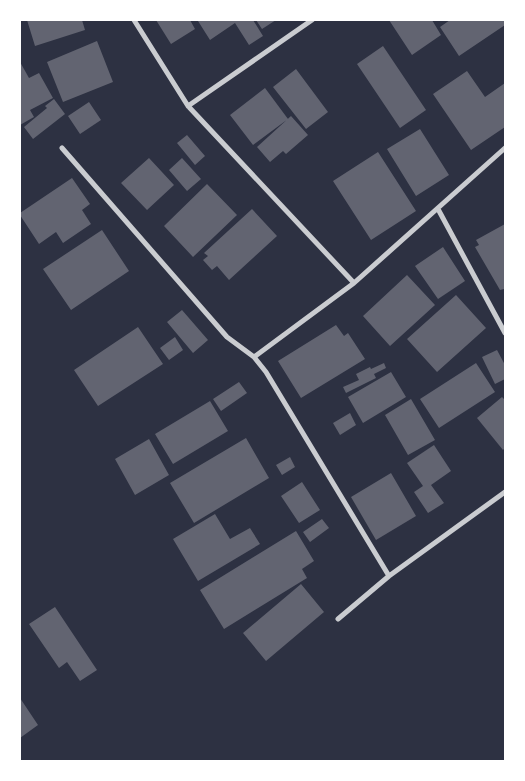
<svg xmlns="http://www.w3.org/2000/svg" width="525" height="781" viewBox="0 0 525 781" font-family="'Alegreya Sans',sans-serif">
<style>
.building{fill:#626471}
.lines{fill:none;stroke-linecap:round;stroke-linejoin:round}
.minor{stroke:#caccd0;stroke-width:5}
</style>
<rect width="100%" height="100%" fill="#2d3142"/>
<path class="building" d="M 27,20 L 82,20 L 85,30 L 35,46 Z
M 156,20 L 190,20 L 195,29 L 171,44 Z
M 200,20 L 253,20 L 263,36 L 249,45 L 235,23 L 210,40 L 198,21 Z
M 256,20 L 276,20 L 262,29 Z
M 389,20 L 432,20 L 441,35 L 412,55 Z
M 450,20 L 505,20 L 505,25 L 459,56 L 440,27 Z
M 97,41 L 113,82 L 63,102 L 47,62 Z
M 383,46 L 426,110 L 400,128 L 357,64 Z
M 20,62 L 29,78 L 39,73 L 53,98 L 30,110 L 34,117 L 20,125 Z
M 296,69 L 328,112 L 306,129 L 273,87 Z
M 467,71 L 485,97 L 505,83 L 505,127 L 471,150 L 433,94 Z
M 265,88 L 288,119 L 253,145 L 230,115 Z
M 54,99 L 65,114 L 33,139 L 24,127 L 47,108 L 45,106 Z
M 89,102 L 101,120 L 80,134 L 68,116 Z
M 291,116 L 308,135 L 286,154 L 283,151 L 270,162 L 257,147 Z
M 420,129 L 449,175 L 416,196 L 387,149 Z
M 187,135 L 205,156 L 195,165 L 177,143 Z
M 378,152 L 416,211 L 371,240 L 333,181 Z
M 149,158 L 174,185 L 147,210 L 121,183 Z
M 182,158 L 201,179 L 187,191 L 169,170 Z
M 72,178 L 90,204 L 82,210 L 91,224 L 63,243 L 56,232 L 39,244 L 20,215 L 20,213 Z
M 207,184 L 237,215 L 193,257 L 164,226 Z
M 252,209 L 277,236 L 229,280 L 217,266 L 212,270 L 203,260 L 208,256 L 204,253 Z
M 505,224 L 505,291 L 504,289 L 500,290 L 475,247 L 479,245 L 476,240 Z
M 102,230 L 129,271 L 71,310 L 43,269 Z
M 443,247 L 465,281 L 438,299 L 415,266 Z
M 407,275 L 435,305 L 390,346 L 363,316 Z
M 456,295 L 486,328 L 437,372 L 407,339 Z
M 182,310 L 208,340 L 193,353 L 167,322 Z
M 336,325 L 344,336 L 348,333 L 365,359 L 301,398 L 278,361 Z
M 138,327 L 163,364 L 98,406 L 74,370 Z
M 175,337 L 183,350 L 169,360 L 160,348 Z
M 497,350 L 505,365 L 505,379 L 495,384 L 482,357 Z
M 384,363 L 386,368 L 374,374 L 376,378 L 346,393 L 343,387 L 359,380 L 356,374 L 370,367 L 371,369 Z
M 476,363 L 495,392 L 439,428 L 420,399 Z
M 391,372 L 406,397 L 363,423 L 348,397 Z
M 239,382 L 247,393 L 221,411 L 213,399 Z
M 502,397 L 505,400 L 505,448 L 503,450 L 477,418 Z
M 411,399 L 435,440 L 408,455 L 385,415 Z
M 210,401 L 228,431 L 173,464 L 155,434 Z
M 350,413 L 356,425 L 340,435 L 333,423 Z
M 246,438 L 269,478 L 194,523 L 170,483 Z
M 149,439 L 169,475 L 135,495 L 115,459 Z
M 434,445 L 451,471 L 431,485 L 444,503 L 428,513 L 414,492 L 423,486 L 407,463 Z
M 290,457 L 295,467 L 282,475 L 276,465 Z
M 391,473 L 416,516 L 376,540 L 351,497 Z
M 302,482 L 320,510 L 299,523 L 281,496 Z
M 215,514 L 230,539 L 250,528 L 260,544 L 198,581 L 173,539 Z
M 322,519 L 329,528 L 310,542 L 303,532 Z
M 296,531 L 314,561 L 302,569 L 307,578 L 224,629 L 200,590 Z
M 301,584 L 324,612 L 266,661 L 243,633 Z
M 55,607 L 97,670 L 80,681 L 67,662 L 59,668 L 29,624 Z
M 20,698 L 38,725 L 20,738 Z"/>
<g class="lines">
<path class="minor" d="M 134,20 L 188,106 L 354,283
M 188,106 L 312,20
M 62,148 L 227,337 L 254,357 L 266,372 L 389,576
M 438,209 L 505,333
M 254,357 L 354,283 L 505,148
M 338,619 L 389,576 L 505,492"/>
</g>
<rect width="525" height="781" fill="none" stroke="#ffffff" stroke-width="42"/>
</svg>
